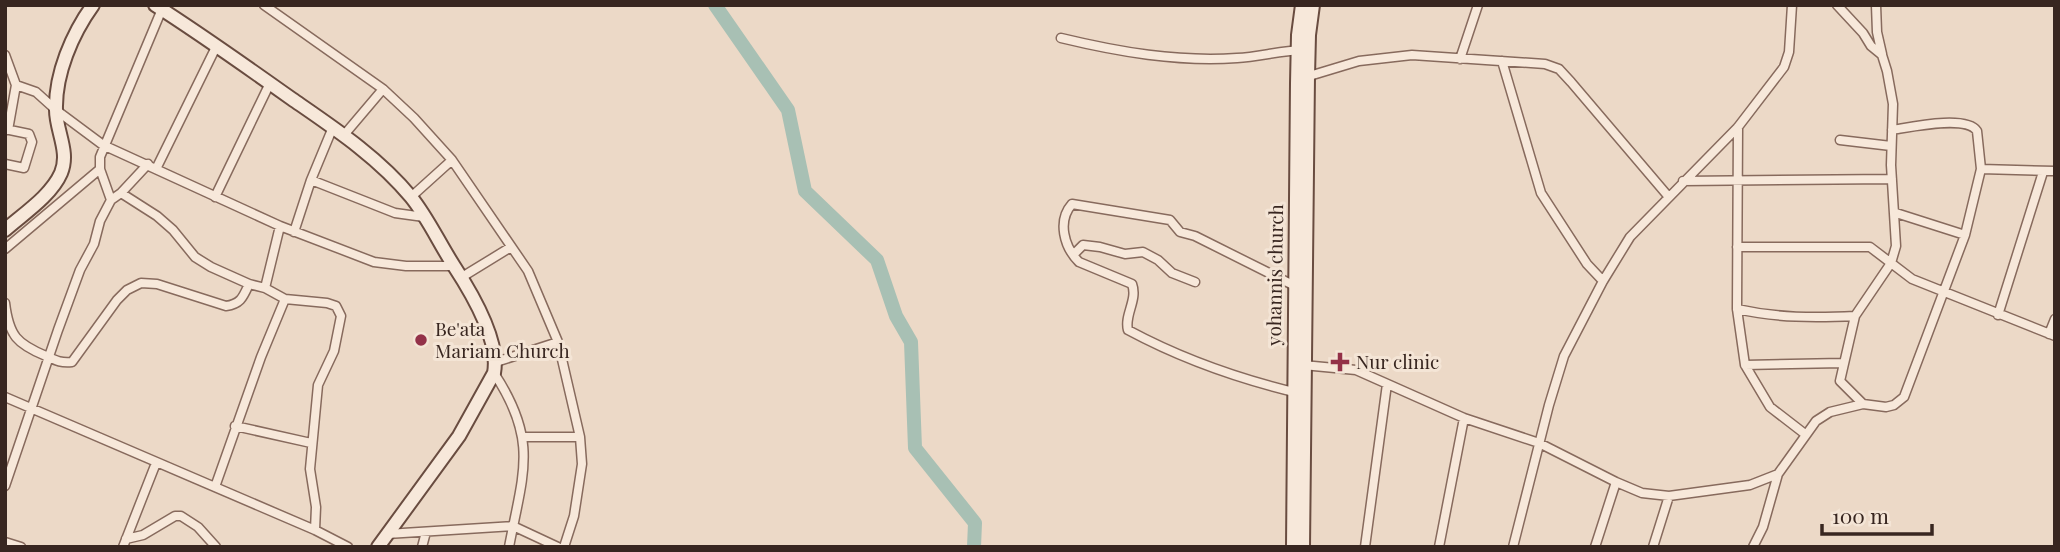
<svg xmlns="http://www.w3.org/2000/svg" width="2060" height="552" viewBox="0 0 2060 552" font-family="'Playfair Display',serif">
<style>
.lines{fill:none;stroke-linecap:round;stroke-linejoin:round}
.river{stroke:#a8c0b4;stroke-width:14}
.street-casing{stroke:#876a5d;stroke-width:11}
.secondary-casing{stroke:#694c40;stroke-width:16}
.street{stroke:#f7e8da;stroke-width:8}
.secondary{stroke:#f7e8da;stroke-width:12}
.poi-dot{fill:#933148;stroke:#f4e5d6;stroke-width:2.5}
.labels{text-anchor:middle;stroke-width:6;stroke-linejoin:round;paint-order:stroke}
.street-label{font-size:19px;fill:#382620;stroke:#f4e5d6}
.poi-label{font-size:19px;fill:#382620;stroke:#f4e5d6;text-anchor:start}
</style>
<rect width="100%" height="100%" fill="#ecd9c7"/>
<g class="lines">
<path class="river" d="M 715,5 L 788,110 L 805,191 L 877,260 L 896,316 L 911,342 L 915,448 L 975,523 L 974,547"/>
<defs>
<path id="street" d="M 264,5 L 383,89 L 414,118 L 452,160 L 528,271 L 558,342 L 580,437 L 582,464 L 574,516 L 564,547
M 1837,5 L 1863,33 L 1871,46 L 1882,55 L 1887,71 L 1893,104 L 1891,165 L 1896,246 L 1891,263 L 1855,316 L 1840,381 L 1863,404
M 1876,5 L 1877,32 L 1882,54
M 1061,38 C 1119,52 1177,62 1237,58 C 1258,57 1279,51 1301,50
M 5,55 L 16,85 L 8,130
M 1460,59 L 1478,5
M 1502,61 L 1541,193 L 1587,264 L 1603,281
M 1306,77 L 1359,61 L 1412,55 L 1545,64 L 1559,69 L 1571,82 L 1668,196
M 16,85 L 36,92 L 56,110 L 103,145 L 280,226 L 374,262 L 406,266 L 454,266
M 1738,127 L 1737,309 L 1745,365 L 1770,407 L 1805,434
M 5,129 L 29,134 L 32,142 L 24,168 L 5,164
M 344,135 L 383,89
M 1840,140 L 1891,146
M 156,169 L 217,45
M 1981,169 L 2055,171
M 311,180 L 395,213 L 424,217
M 1683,181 L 1892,179
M 121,193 L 157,216 L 173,230 L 195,257 L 211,267 L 249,284 L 265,288 L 285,299 L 327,303 L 336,306 L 341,316 L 334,351 L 318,385 L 310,469 L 316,507 L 315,530
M 215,197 L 270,83
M 411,197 L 452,160
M 111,200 L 100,169 L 100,157 L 162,9
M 1896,213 L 1965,235
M 294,232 L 311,180 L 333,127
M 1737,247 L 1870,247 L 1912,279 L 2055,336
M 5,249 L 100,169
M 1074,254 L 1083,245 L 1100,247 L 1125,254 L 1143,252 L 1158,260 L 1172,273 L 1195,282
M 462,277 L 511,247
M 265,288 L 280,226
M 5,303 C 9,336 17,344 46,356 C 57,361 61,363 72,362 L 117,300 L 127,290 L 141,283 L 157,284 L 226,306 C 241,304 243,297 249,284
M 1737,309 C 1777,318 1815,318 1855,316
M 1998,315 L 2043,172
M 2049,334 L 2055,319
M 496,362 L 558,342
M 1303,365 L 1356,370 L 1464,418 L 1539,443 L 1616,482 L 1642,493 L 1669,496 L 1750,485 L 1778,474
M 1745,365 L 1842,363
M 494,373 C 539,441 523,473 509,547
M 1298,393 C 1239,379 1182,359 1128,330 C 1124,315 1138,300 1132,284 L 1079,262 C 1064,247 1057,221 1072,204 L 1170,220 L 1180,232 L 1195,236 L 1299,288
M 5,397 L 315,530 L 348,547
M 235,426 L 311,443
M 524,437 L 580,437
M 5,486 L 58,330 L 80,270 L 94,244 L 100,221 L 111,200 L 121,193 L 148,164
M 215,487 L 261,357 L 285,299
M 387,534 L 513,526 L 558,547
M 126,539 L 143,535 L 175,516 L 181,516 L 198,527 L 216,547
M 5,542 L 21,547
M 123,547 L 156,463
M 422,547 L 426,532
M 1365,547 L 1387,384
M 1439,547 L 1464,418
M 1513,547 L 1549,405 L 1564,356 L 1603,281 L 1630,237 L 1738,127 L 1784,67 L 1789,52 L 1792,5
M 1595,547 L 1616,482
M 1653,547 L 1669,496
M 1753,547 L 1763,527 L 1778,474 L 1816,421 L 1830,412 L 1863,404 L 1886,407 L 1894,405 L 1904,397 L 1965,235 L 1981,169 L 1977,131 C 1966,115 1911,127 1892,130"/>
<path id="secondary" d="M 155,5 C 202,35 247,67 292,99 C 334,128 378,157 411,197 C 428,218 439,243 454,266 C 471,292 500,341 494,373 L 459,436 L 378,547
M 5,230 C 23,214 51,196 61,173 C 70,152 56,131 56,110 C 55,74 72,34 93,5
M 1293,547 L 1297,83 L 1298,35 L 1302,5
M 1303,547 L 1308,76 L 1309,35 L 1313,5"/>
</defs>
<use href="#street" class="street-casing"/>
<use href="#secondary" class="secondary-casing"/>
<use href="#street" class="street"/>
<use href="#secondary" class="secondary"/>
</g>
<g class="poi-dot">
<circle cx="421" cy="340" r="7"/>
<path d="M1336.5 351.5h7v7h7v7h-7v7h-7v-7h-7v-7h7z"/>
</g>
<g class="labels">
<g class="street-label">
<text transform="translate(1275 275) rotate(-89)" y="7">yohannis church</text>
</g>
<g class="poi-label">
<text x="435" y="336">Be'ata<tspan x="435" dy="22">Mariam Church</tspan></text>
<text x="1356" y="369">Nur clinic</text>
</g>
</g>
<rect width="2060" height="552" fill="none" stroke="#382620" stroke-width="14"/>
<path d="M1822 524v10h110v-10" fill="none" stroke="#382620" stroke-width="3.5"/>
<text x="1832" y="524" font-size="21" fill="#382620" stroke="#f4e5d6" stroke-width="5" paint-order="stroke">100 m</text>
</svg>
